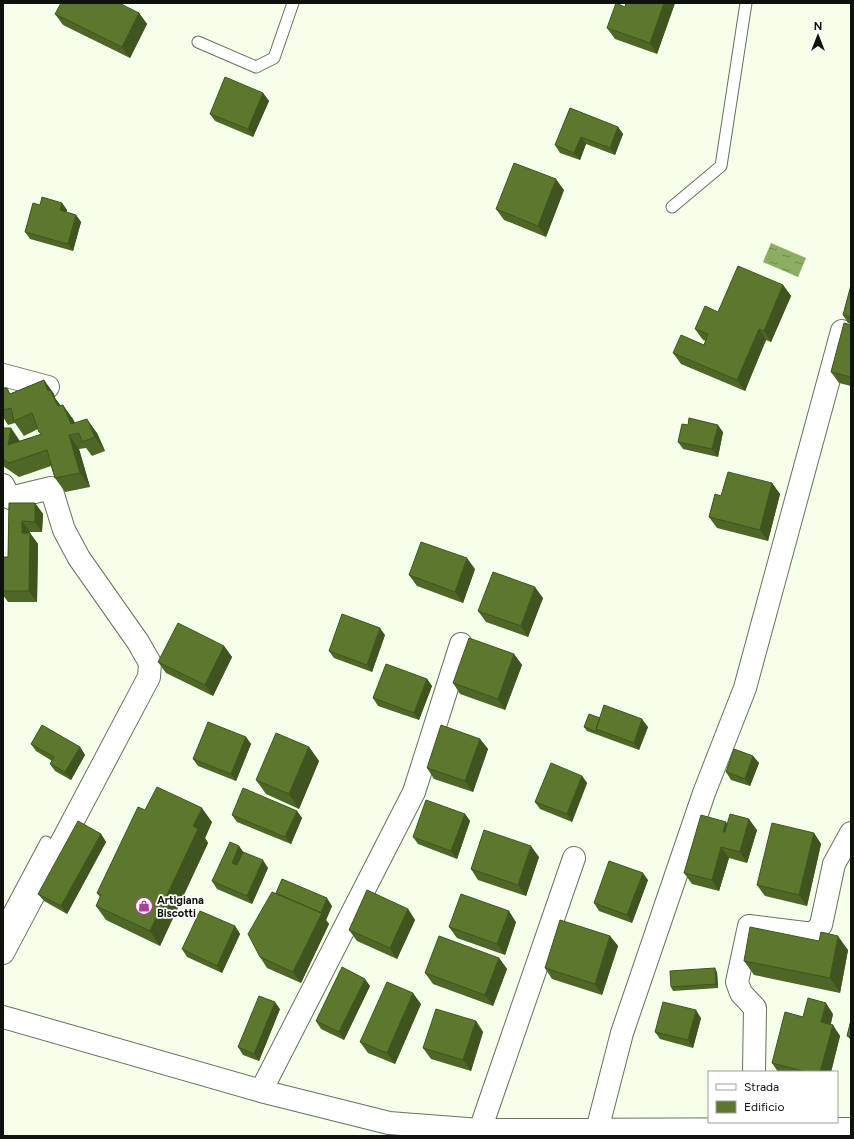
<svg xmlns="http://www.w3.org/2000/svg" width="854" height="1139" viewBox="0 0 854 1139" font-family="Figtree,sans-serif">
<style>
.water{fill:url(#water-ripples)}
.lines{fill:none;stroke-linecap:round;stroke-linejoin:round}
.service-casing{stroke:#697160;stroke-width:13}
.minor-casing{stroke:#697160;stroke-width:24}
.service{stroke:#fff;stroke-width:11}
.minor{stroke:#fff;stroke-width:22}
.wall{fill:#4e6727}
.shaded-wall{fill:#405420}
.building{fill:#5b782d;stroke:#405420}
.labels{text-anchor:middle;stroke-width:3.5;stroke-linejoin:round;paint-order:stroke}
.poi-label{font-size:11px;font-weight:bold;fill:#0f120b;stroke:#fff;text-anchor:start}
</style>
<defs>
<pattern id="water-ripples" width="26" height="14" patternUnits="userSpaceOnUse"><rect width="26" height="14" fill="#8dad61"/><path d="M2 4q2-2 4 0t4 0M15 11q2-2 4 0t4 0" fill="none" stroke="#728b4e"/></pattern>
</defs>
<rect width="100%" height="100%" fill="#f5ffea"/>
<path class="water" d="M 771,243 L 806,258 L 798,277 L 763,262 Z"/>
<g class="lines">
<defs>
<path id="service" d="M 198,42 L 256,67 L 274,58 L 293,3
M 672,207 L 721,166 L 746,3
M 3,923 L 46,842"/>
<path id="minor" d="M 3,375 L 48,387
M 3,485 L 10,498 L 51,488 L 64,530 L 79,558 L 138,642 L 150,663 L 149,677 L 3,953
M 3,1017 L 261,1091 L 389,1123 L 480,1130 L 851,1129
M 754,1072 L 755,1008 L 741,993 L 737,982 L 749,926 L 813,934 L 821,925 L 834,864 L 851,833
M 261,1091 L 414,792 L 461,644
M 480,1130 L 574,858
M 597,1130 L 622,1033 L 704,793 L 745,688 L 842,331"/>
</defs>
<use href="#service" class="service-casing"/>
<use href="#minor" class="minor-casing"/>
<use href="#service" class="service"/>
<use href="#minor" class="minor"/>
</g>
<path class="wall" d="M 626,3 L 675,3 L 657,54 L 615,39 L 607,28 L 625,7 Z
M 139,13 L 147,24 L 130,58 L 63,25 L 55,14 Z
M 263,93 L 269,101 L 253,137 L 215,121 L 210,114 Z
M 570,108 L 618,127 L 623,134 L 615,155 L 586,144 L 580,160 L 560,153 L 555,145 Z
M 564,190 L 546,237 L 504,220 L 496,209 Z
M 62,203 L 67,210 L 66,212 L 76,215 L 81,222 L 73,251 L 30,239 L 25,232 L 40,205 Z
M 783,285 L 791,296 L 771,342 L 766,340 L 745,391 L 681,364 L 673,353 L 704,345 L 706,341 L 703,340 L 695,329 L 718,312 Z
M 851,285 L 851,324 L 848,323 L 843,315 Z
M 851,325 L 851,386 L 839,383 L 831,372 Z
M 44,380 L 54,394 L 55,398 L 61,406 L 73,419 L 75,423 L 97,433 L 105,451 L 92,456 L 86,448 L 79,449 L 90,487 L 65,492 L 55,478 L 51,466 L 19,477 L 3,466 L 3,428 L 11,428 L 20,441 L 41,434 L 38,429 L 24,436 L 15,423 L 8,425 L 3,417 L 3,389 L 10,394 Z
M 723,432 L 718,457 L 683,449 L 678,442 Z
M 772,483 L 780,494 L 768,541 L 717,528 L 709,517 Z
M 9,503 L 35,503 L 43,514 L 42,532 L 30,532 L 30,533 L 38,544 L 37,602 L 8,602 L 3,595 L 3,557 L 8,557 Z
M 475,569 L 463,603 L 417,586 L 409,575 Z
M 543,598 L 528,637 L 486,622 L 478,611 Z
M 385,635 L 372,672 L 334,658 L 329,651 Z
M 224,646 L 232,657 L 213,696 L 166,673 L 158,662 Z
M 514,654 L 522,665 L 505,710 L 460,694 L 453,683 Z
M 427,679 L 432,686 L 419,720 L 378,706 L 373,698 Z
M 600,718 L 648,727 L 639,750 L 587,731 L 584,727 Z
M 246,737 L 251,744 L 236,781 L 198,766 L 193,759 Z
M 480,739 L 488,749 L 473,792 L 434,779 L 427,768 Z
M 31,744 L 80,747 L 85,755 L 71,780 L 55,771 L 50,764 L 52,761 L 36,751 Z
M 309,747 L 319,761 L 299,809 L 266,794 L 256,780 Z
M 753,756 L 759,763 L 750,786 L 731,780 L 726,772 Z
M 582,776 L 587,783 L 572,822 L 540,809 L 535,802 Z
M 145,810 L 212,822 L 205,838 L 208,843 L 160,946 L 106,920 L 96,906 L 100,897 L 97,893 Z
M 297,811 L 302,818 L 291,844 L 237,822 L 232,815 Z
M 465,814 L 470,821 L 457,859 L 418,844 L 413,837 Z
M 727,824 L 757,830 L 747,863 L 729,858 L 719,891 L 692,884 L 684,873 Z
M 814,833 L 821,844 L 807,906 L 765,896 L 757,885 Z
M 101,834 L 106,842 L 67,914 L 44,901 L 38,894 Z
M 239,846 L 243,852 L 268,868 L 252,904 L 217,889 L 212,881 Z
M 539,857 L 526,896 L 478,880 L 471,869 Z
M 648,880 L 632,923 L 599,911 L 594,903 Z
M 276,893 L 332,906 L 326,920 L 329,924 L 301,983 L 267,968 L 260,957 Z
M 408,909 L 415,920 L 397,959 L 357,941 L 349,930 Z
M 516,922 L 505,955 L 457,938 L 449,927 Z
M 235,926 L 240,934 L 222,973 L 187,957 L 182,949 Z
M 610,936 L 618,946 L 602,995 L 552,979 L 545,968 Z
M 819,941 L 848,950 L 840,993 L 754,975 L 744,961 Z
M 499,958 L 507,969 L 493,1006 L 433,984 L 425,973 Z
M 717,972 L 718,988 L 673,991 L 671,987 Z
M 370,986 L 344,1040 L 321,1029 L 316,1021 Z
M 421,1004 L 395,1064 L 368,1053 L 360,1042 Z
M 280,1009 L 259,1061 L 243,1055 L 238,1047 Z
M 833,1014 L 831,1024 L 840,1036 L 831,1072 L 778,1072 L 772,1063 Z
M 701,1018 L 693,1048 L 660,1039 L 655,1032 Z
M 851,1020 L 851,1040 L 847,1036 Z
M 476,1021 L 483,1032 L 471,1071 L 431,1059 L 423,1048 Z"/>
<path class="shaded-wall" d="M 664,3 L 675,3 L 657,54 L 650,43 Z
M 139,13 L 147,24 L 130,58 L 122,47 Z
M 263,93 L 269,101 L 253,137 L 248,129 Z
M 618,127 L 623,134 L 615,155 L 610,148 Z
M 581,137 L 586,144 L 580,160 L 574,153 Z
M 556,179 L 564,190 L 546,237 L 538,226 Z
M 62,203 L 67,210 L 65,218 L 60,210 Z
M 76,215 L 81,222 L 73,251 L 68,244 Z
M 783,285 L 791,296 L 771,342 L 764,331 Z
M 759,329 L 766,340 L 745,391 L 737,380 Z
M 44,380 L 54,394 L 55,398 L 60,405 L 68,421 L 48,391 Z
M 63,405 L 73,419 L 79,433 L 71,424 Z
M 87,419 L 97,433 L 105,451 L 95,437 Z
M 718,425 L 723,432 L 718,457 L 712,449 Z
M 11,428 L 20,442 L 8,445 Z
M 69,435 L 79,449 L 90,487 L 80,473 Z
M 772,483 L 780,494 L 768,541 L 760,530 Z
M 35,503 L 43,514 L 42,532 L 35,522 Z
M 22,521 L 30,532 L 30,544 L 22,533 Z
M 30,533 L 38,544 L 37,602 L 29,591 Z
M 467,558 L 475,569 L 463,603 L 455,592 Z
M 535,587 L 543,598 L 528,637 L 521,626 Z
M 380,628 L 385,635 L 372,672 L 367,665 Z
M 224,646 L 232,657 L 213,696 L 205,685 Z
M 514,654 L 522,665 L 505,710 L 498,699 Z
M 427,679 L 432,686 L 419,720 L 414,713 Z
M 642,719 L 648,727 L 639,750 L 634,743 Z
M 246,737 L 251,744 L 236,781 L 231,774 Z
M 480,739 L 488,749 L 473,792 L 465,781 Z
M 80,747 L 85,755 L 71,780 L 65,772 Z
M 309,747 L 319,761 L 299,809 L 289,794 Z
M 753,756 L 759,763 L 750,786 L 745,779 Z
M 582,776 L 587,783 L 572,822 L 567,814 Z
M 202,808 L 212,822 L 205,838 L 208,843 L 160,946 L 150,931 L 193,826 Z
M 297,811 L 302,818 L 291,844 L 285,837 Z
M 465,814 L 470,821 L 457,859 L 451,851 Z
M 749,819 L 757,830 L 747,863 L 740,852 Z
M 726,822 L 733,832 L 730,842 L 723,832 Z
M 814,833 L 821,844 L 807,906 L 799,895 Z
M 101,834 L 106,842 L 67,914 L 61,906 Z
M 239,846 L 244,853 L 237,870 L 232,863 Z
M 531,846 L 539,857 L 526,896 L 518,885 Z
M 721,847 L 729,858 L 719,891 L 712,880 Z
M 263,860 L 268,868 L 252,904 L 247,896 Z
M 643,873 L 648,880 L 632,923 L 627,915 Z
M 327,898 L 332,906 L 326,920 L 329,924 L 301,983 L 293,972 L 320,914 Z
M 408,909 L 415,920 L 397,959 L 390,948 Z
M 509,911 L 516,922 L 505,955 L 497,944 Z
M 235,926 L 240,934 L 222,973 L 217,966 Z
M 610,936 L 618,946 L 602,995 L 595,984 Z
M 838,936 L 848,950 L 840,993 L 830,978 Z
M 499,958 L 507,969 L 493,1006 L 485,995 Z
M 715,968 L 717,972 L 718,988 L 716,984 Z
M 365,979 L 370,986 L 344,1040 L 339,1032 Z
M 413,993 L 421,1004 L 395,1064 L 387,1053 Z
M 275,1002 L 280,1009 L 259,1061 L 254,1054 Z
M 826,1003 L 833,1014 L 828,1033 L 821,1022 Z
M 696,1010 L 701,1018 L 693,1048 L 688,1040 Z
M 476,1021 L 483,1032 L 471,1071 L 463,1060 Z
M 833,1025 L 840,1036 L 831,1072 L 820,1072 Z"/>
<path class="building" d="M 61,3 L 119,3 L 139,13 L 122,47 L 55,14 Z
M 616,3 L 625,7 L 626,3 L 664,3 L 650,43 L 607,28 Z
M 225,77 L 263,93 L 248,129 L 210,114 Z
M 570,108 L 618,127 L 610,148 L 581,137 L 574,153 L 555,145 Z
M 514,163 L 556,179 L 538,226 L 496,209 Z
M 42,197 L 62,203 L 60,210 L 76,215 L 68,244 L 25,232 L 33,203 L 40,205 Z
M 738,266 L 783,285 L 764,331 L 759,329 L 737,380 L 673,353 L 681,335 L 704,345 L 708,334 L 695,329 L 705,306 L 718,312 Z
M 851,285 L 851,317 L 843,315 Z
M 844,323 L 851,325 L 851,377 L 831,372 Z
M 44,380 L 48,391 L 50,390 L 58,406 L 63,405 L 71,424 L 87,419 L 95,437 L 82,442 L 79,433 L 69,435 L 80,473 L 55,478 L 47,450 L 9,463 L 3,459 L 3,428 L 11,428 L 8,445 L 42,434 L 39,432 L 32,413 L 14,421 L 11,408 L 3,410 L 3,389 L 7,388 L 10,394 Z
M 689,418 L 718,425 L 712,449 L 678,442 L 682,424 L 688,425 Z
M 728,472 L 772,483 L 760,530 L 709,517 L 715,494 L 721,496 Z
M 9,503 L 35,503 L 35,522 L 22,521 L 22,533 L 30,533 L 29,591 L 3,591 L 3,557 L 8,557 Z
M 421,542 L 467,558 L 455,592 L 409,575 Z
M 493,572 L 535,587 L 521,626 L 478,611 Z
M 342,614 L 380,628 L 367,665 L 329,651 Z
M 178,623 L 224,646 L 205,685 L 158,662 Z
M 469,638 L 514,654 L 498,699 L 453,683 Z
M 386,664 L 427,679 L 414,713 L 373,698 Z
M 604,705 L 642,719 L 634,743 L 596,729 Z
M 589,714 L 600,718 L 596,729 L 597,732 L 584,727 Z
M 208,722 L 246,737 L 231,774 L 193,759 Z
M 42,725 L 80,747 L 65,772 L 50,764 L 54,757 L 31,744 Z
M 441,725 L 480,739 L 465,781 L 427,768 Z
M 276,733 L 309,747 L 289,794 L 256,780 Z
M 734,749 L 753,756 L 745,779 L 726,772 Z
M 551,763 L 582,776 L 567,814 L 535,802 Z
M 157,787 L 202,808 L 193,826 L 198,829 L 150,931 L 96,906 L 101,895 L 97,893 L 138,807 L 145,810 Z
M 243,788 L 297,811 L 285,837 L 232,815 Z
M 426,800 L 465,814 L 451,851 L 413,837 Z
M 730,814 L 749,819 L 740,852 L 721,847 L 712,880 L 684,873 L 701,815 L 726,822 L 723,832 L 725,832 Z
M 78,821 L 101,834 L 61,906 L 38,894 Z
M 772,823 L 814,833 L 799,895 L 757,885 Z
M 484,830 L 531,846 L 518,885 L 471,869 Z
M 230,842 L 239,846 L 232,863 L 237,865 L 243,852 L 263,860 L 247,896 L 212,881 Z
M 609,861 L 643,873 L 627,915 L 594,903 Z
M 282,879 L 327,898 L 321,913 L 276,893 Z
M 367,890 L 408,909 L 390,948 L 349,930 Z
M 272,892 L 322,913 L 293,972 L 260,957 L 248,934 Z
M 461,894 L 509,911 L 497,944 L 449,927 Z
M 200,911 L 235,926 L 217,966 L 182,949 Z
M 560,920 L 610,936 L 595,984 L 545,968 Z
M 750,927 L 819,941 L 821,932 L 838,936 L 830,978 L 744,961 Z
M 439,936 L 499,958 L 485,995 L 425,973 Z
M 342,967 L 365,979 L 339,1032 L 316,1021 Z
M 715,968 L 716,984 L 671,987 L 670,971 Z
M 387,982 L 413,993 L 387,1053 L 360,1042 Z
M 259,996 L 275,1002 L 254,1054 L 238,1047 Z
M 808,998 L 826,1003 L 821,1022 L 833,1025 L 820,1072 L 807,1072 L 772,1063 L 785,1012 L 803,1017 Z
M 663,1002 L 696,1010 L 688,1040 L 655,1032 Z
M 436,1009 L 476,1021 L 463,1060 L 423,1048 Z
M 851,1020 L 851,1037 L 847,1036 Z"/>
<defs>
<symbol id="shop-ring" viewBox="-11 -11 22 22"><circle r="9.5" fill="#fff" stroke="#af3c96" stroke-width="1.5"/><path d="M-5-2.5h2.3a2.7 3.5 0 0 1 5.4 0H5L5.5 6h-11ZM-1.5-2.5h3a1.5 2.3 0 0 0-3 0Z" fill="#af3c96"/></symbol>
</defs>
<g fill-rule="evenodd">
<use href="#shop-ring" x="134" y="896" width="20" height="20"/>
</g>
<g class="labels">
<g class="poi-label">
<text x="157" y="904">Artigiana<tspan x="157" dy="13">Biscotti</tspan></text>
</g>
</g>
<rect width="854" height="1139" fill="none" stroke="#0f120b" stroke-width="8"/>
<rect x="708" y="1071" width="130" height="52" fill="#ffffff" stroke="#9fa09d"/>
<rect x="716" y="1084" width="20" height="6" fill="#ffffff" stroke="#9fa09d"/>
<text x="744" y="1091" font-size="12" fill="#0f120b">Strada</text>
<rect x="716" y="1101" width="20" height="12" fill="#5b782d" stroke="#9fa09d"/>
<text x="744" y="1111" font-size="12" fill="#0f120b">Edificio</text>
<g transform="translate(818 36)" stroke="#ffffff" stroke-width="3" paint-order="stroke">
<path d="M0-3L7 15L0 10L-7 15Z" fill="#0f120b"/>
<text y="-6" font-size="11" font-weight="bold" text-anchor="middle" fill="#0f120b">N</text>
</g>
</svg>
